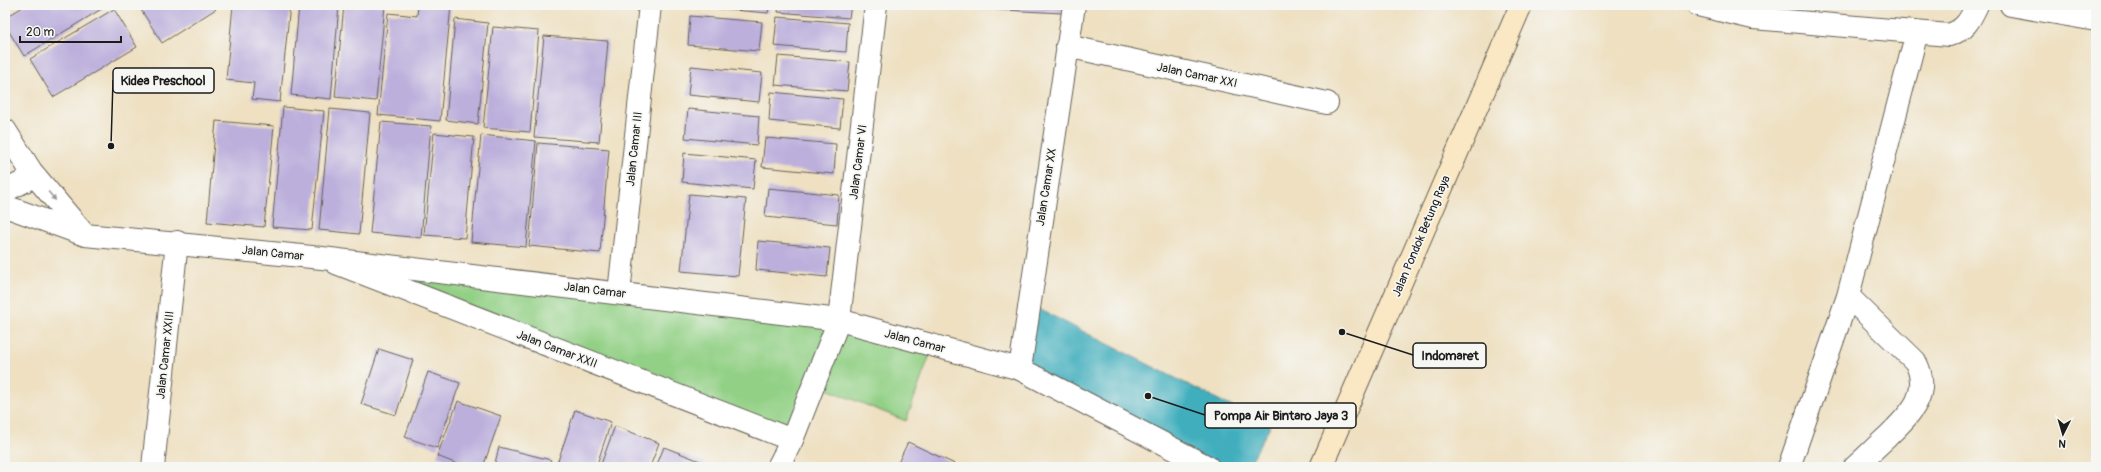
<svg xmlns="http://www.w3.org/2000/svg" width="2101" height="472" viewBox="0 0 2101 472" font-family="Pangolin,sans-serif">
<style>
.green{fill:#92d085;stroke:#577650}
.water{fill:#40aebd;stroke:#2e656c}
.building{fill:#bcafdc}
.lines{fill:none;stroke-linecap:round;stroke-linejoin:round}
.minor-casing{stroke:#666156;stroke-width:24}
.tertiary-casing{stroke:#666156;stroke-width:24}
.secondary-casing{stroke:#666156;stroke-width:24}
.minor{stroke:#fff;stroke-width:22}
.tertiary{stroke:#fff;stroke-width:22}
.secondary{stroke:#fae7c3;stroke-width:22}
.oneway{fill:#999}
.labels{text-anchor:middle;stroke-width:3.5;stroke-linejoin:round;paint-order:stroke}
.street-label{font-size:12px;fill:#1c1c1c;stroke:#f6f6f2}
.leader{fill:none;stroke:#1c1c1c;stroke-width:1.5}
.callout-dot{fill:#1c1c1c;stroke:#f6f6f2;stroke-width:1.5}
.callout{fill:#f6f6f2;stroke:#1c1c1c;stroke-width:1.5}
.callout-label{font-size:13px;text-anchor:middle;font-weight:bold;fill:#1c1c1c}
</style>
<rect width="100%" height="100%" fill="#f6f6f2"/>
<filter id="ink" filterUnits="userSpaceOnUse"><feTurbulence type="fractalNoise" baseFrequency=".025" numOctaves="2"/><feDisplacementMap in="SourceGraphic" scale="8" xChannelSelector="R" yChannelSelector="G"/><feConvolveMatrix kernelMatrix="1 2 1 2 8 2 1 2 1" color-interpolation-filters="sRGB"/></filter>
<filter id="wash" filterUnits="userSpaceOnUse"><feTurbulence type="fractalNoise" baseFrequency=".012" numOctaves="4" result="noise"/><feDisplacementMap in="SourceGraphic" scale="16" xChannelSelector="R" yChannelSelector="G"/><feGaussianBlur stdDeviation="0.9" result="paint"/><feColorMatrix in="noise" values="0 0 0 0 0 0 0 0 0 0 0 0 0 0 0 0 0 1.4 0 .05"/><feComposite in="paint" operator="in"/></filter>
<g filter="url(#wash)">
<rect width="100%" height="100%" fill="#eee0c1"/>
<path class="green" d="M 331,260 L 836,320 L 788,430 Z
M 839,320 L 933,346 L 906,421 L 819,386 Z"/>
<path class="water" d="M 1033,306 L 1270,426 L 1248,467 L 1222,467 L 1026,366 Z"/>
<g id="blocks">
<path class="building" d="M 26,5 L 108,5 L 24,56 L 5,25 L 5,18 Z
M 138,5 L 214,5 L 216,9 L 162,43 Z
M 233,5 L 290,5 L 280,102 L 252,99 L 254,83 L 226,80 Z
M 299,5 L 339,5 L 331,99 L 291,95 Z
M 344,5 L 385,5 L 376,101 L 335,97 Z
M 418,5 L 451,5 L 440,121 L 378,115 L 388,13 L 417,16 Z
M 697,5 L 769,5 L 768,13 L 697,7 Z
M 779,5 L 851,5 L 849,18 L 778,12 Z
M 985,5 L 1064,5 L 1062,13 L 985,9 Z
M 114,9 L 137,47 L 53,97 L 30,59 Z
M 690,16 L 762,22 L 759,51 L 688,45 Z
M 777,17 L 848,23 L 846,52 L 774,46 Z
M 455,19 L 488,23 L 478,124 L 446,120 Z
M 493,27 L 539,31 L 530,132 L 483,128 Z
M 544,36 L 608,41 L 599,142 L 534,137 Z
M 778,56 L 850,62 L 847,91 L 775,85 Z
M 691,66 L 762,73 L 759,102 L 688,95 Z
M 771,92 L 843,99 L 840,128 L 769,121 Z
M 283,107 L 324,111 L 312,230 L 272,227 Z
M 330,109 L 370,113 L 359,234 L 319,230 Z
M 688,109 L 759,116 L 757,145 L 685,138 Z
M 216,121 L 274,126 L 264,227 L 207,222 Z
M 381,122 L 431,126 L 421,238 L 370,233 Z
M 434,133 L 474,137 L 465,238 L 424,235 Z
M 481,135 L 536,141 L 526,247 L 471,242 Z
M 765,138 L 836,144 L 834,174 L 762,167 Z
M 538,143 L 609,149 L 600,253 L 529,246 Z
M 684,153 L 756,160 L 753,189 L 682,182 Z
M 768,188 L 839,195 L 837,224 L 765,217 Z
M 689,194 L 746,199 L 738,276 L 681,271 Z
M 758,241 L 830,248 L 827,277 L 756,270 Z
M 379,349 L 413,360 L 396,415 L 361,404 Z
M 428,372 L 460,383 L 437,448 L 405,437 Z
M 458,401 L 501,416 L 483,467 L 465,467 L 437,456 Z
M 575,410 L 611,422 L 596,467 L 556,467 Z
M 615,426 L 659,443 L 650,467 L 600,467 Z
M 908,442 L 961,467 L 896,467 Z
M 499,447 L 551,460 L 549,467 L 494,467 Z
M 664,447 L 705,463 L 703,467 L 656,467 Z"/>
</g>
</g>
<g filter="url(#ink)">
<use href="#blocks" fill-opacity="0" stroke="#666156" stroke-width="1"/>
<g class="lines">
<defs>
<path id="minor" d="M 1698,5 L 1753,18 L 1949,35 C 1965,30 1970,20 1977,5
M 2011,5 L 2096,20
M 1067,46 L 1327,103
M 336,263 L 792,440
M 619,293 L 650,5
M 1848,296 L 1915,361 C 1933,394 1909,415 1887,437 C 1876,447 1866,457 1855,467
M 1020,369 L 1074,5
M 153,467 L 177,242
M 778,467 L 792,440 L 839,320 L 876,5
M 1789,467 L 1848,296 L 1917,32"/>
<path id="tertiary" d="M 5,130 L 31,171 L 84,234
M 5,191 L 25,181 L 31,171
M 5,206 L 85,235 L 322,258 L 839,320 L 1020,369 L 1208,467"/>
<path id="secondary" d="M 1321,467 L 1521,5"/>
</defs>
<use href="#minor" class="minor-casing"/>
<use href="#tertiary" class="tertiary-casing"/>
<use href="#secondary" class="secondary-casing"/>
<use href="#minor" class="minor"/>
<use href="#tertiary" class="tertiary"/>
<use href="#secondary" class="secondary"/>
</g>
<defs><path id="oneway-solid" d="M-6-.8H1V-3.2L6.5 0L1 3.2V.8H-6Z"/></defs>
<use class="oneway" href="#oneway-solid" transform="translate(52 196) rotate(50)"/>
</g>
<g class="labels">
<g class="street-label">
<text transform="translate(1197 75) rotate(12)" y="4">Jalan Camar XXI</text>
<text transform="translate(634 149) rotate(-84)" y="4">Jalan Camar III</text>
<text transform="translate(858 162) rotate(-83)" y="4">Jalan Camar VI</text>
<text transform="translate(1046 187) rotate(-81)" y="4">Jalan Camar XX</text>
<text transform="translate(1421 236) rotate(-67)" y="4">Jalan Pondok Betung Raya</text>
<text transform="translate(273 253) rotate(6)" y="4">Jalan Camar</text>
<text transform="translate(595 290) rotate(7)" y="4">Jalan Camar</text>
<text transform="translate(915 341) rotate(15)" y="4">Jalan Camar</text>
<text transform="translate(557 349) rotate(21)" y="4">Jalan Camar XXII</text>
<text transform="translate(165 355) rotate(-84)" y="4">Jalan Camar XXIII</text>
</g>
</g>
<path class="leader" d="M111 146L113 80M1342 332L1413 355M1148 396L1205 415"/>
<g class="callout-dot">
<circle cx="111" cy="146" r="4"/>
<circle cx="1342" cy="332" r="4"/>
<circle cx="1148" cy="396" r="4"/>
</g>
<g class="callout">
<rect x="113" y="68" width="101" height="25" rx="4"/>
<rect x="1413" y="343" width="73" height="25" rx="4"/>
<rect x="1205" y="403" width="151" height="25" rx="4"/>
</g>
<g class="callout-label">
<text x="163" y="85">Kidea Preschool</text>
<text x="1450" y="360">Indomaret</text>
<text x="1281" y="420">Pompa Air Bintaro Jaya 3</text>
</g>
<rect width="2101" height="472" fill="none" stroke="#f6f6f2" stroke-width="20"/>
<g transform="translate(2063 434) rotate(185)" stroke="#f6f6f2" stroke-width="3" paint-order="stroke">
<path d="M0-3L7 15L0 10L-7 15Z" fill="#1c1c1c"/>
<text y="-6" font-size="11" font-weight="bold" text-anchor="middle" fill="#1c1c1c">N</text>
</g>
<path d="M20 36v6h101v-6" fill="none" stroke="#1c1c1c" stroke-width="2"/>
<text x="26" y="36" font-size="12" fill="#1c1c1c" stroke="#f6f6f2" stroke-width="3" paint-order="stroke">20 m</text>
</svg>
